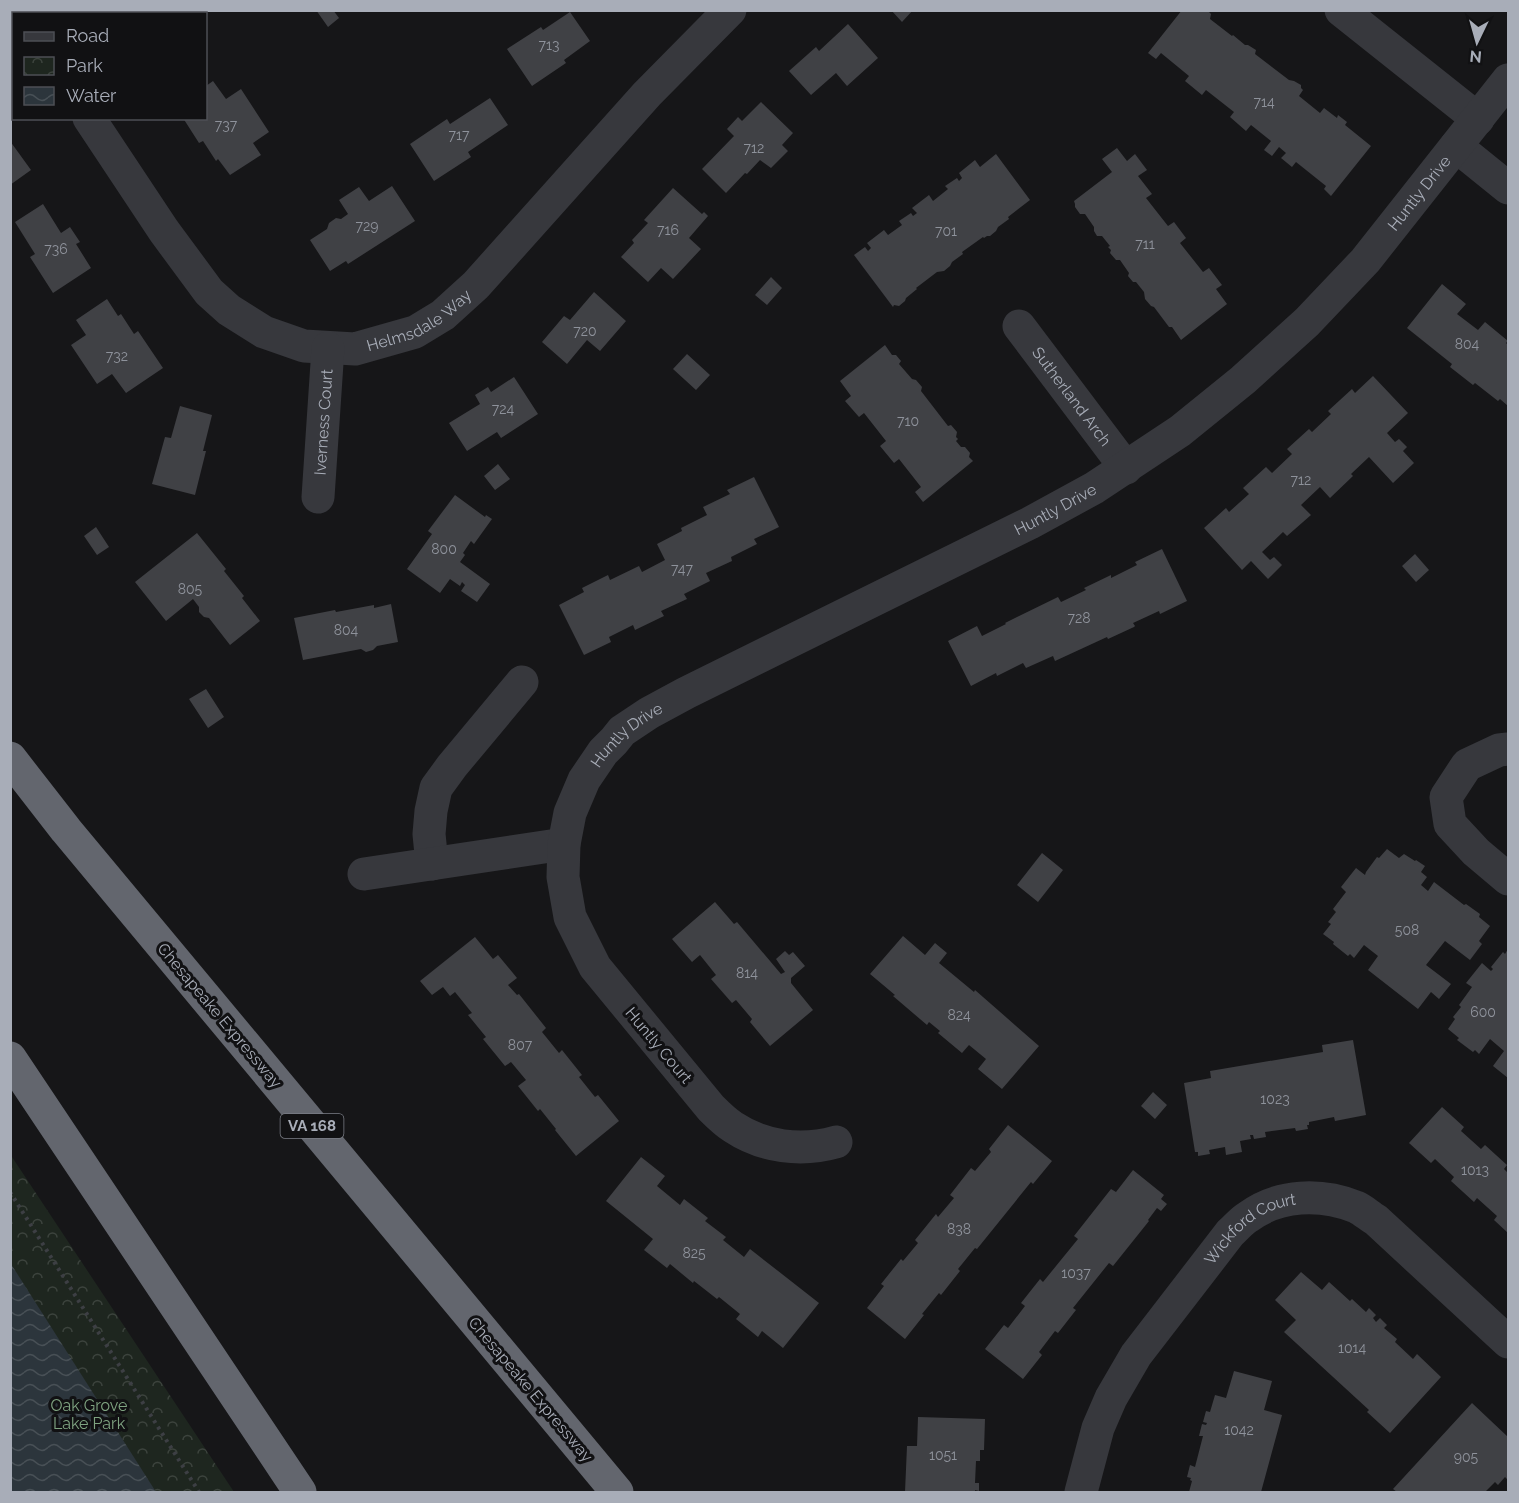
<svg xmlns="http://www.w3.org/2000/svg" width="1519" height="1503" viewBox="0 0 1519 1503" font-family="Raleway,sans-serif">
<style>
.park{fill:url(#park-crowns)}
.water{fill:url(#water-waves)}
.building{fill:#404145}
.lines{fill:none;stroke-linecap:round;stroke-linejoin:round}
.path{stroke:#3d3f44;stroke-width:4;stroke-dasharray:3 4.5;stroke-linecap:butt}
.minor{stroke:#37383d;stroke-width:33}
.highway{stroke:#63666e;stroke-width:33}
.labels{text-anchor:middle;stroke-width:6;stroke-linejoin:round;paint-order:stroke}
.number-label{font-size:14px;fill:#8e929b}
.shield{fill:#111113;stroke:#7b7e86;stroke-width:1.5}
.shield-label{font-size:15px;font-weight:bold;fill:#a8adb8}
.street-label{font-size:16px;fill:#a8adb8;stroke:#111113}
.park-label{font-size:16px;fill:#7fa381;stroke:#111113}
</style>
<defs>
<pattern id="park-crowns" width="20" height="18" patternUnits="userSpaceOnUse" patternTransform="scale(1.5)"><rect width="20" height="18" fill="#1e261f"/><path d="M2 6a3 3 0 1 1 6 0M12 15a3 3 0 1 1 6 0" fill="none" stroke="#3c433d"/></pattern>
<pattern id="water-waves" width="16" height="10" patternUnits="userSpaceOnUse" patternTransform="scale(1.5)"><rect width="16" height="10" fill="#2c353c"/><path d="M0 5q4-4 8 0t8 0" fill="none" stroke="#485056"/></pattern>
</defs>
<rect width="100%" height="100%" fill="#161618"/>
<path class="park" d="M 10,1154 L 234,1492 L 11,1492 Z"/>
<path class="water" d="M 11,1264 L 156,1492 L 11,1492 Z"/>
<path class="building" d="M 121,10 L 175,10 L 177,14 L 123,14 Z
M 316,10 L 333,10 L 339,18 L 328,27 Z
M 891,10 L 913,10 L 902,22 Z
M 1182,10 L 1207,10 L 1211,14 L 1210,19 L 1232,36 L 1233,35 L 1245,45 L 1248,45 L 1256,50 L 1255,54 L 1289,80 L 1294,81 L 1301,85 L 1301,88 L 1303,90 L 1299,96 L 1320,113 L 1324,108 L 1337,118 L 1338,115 L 1347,122 L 1345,125 L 1371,146 L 1331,196 L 1324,189 L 1326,186 L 1296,162 L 1292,167 L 1281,158 L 1286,153 L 1279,147 L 1272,156 L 1264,150 L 1271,141 L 1251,125 L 1246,131 L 1230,117 L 1234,112 L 1206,90 L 1202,95 L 1185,81 L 1189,76 L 1161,53 L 1156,59 L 1148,53 Z
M 570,12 L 590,41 L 564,60 L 566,63 L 532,86 L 507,49 L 541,27 L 543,30 Z
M 848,24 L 878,58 L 847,86 L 836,73 L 811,95 L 789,71 L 816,47 L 819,51 Z
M 213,81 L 226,99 L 241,89 L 269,132 L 253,143 L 261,155 L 230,175 L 218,159 L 216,161 L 203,141 L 199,143 L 183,118 L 206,118 L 206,86 Z
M 490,98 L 508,125 L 468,152 L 471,157 L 434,181 L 410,144 L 447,119 L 450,124 Z
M 761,102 L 793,133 L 782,145 L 788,151 L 771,168 L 760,160 L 747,174 L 745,173 L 726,193 L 702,169 L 734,136 L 727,129 L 738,117 L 742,121 Z
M 10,141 L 31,170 L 10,185 Z
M 1117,148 L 1127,161 L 1135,154 L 1147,170 L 1138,176 L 1152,194 L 1146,198 L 1168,226 L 1174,222 L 1186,238 L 1180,243 L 1203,272 L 1209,268 L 1222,285 L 1216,289 L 1227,304 L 1181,340 L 1172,327 L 1169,327 L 1154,307 L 1151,306 L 1145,299 L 1144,292 L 1136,282 L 1133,282 L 1128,276 L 1129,273 L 1120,260 L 1116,260 L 1110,253 L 1111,250 L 1108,247 L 1110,246 L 1102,236 L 1097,236 L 1094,231 L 1094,227 L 1085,214 L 1080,214 L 1075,207 L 1075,204 L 1074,201 L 1112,172 L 1102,159 Z
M 996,154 L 1030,200 L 1008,217 L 1009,219 L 998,227 L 996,231 L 990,236 L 987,236 L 984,238 L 983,237 L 962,252 L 963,254 L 952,262 L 950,266 L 944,271 L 937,272 L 916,288 L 917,289 L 906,298 L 905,301 L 899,306 L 894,305 L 893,307 L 854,255 L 865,247 L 868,251 L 871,248 L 867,243 L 884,230 L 888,235 L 902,225 L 899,221 L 911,213 L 913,216 L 917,213 L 912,208 L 929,195 L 933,201 L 948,189 L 945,186 L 957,178 L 959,181 L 962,178 L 959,173 L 975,160 L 980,167 Z
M 392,186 L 415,221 L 348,264 L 346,261 L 330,271 L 310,240 L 327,229 L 329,223 L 336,218 L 341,219 L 348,214 L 339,200 L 359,187 L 369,201 Z
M 673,188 L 702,214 L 704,212 L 708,216 L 689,238 L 701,249 L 673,279 L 661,268 L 648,282 L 621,257 L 634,243 L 632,240 L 648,223 L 644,220 Z
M 43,204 L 61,233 L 70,227 L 80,242 L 76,244 L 91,268 L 53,293 L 30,257 L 35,254 L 15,222 Z
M 771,277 L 782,288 L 767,305 L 755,295 Z
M 1442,284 L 1466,304 L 1457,314 L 1478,330 L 1485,322 L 1508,341 L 1506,343 L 1508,345 L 1508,406 L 1500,399 L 1498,401 L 1475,383 L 1473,385 L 1450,367 L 1452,364 L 1407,328 Z
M 594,292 L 626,321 L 600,351 L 587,340 L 567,364 L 542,342 L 564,316 L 570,320 Z
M 107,299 L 118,316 L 121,314 L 134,334 L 138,331 L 163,368 L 126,393 L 112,374 L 97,384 L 71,345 L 86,335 L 76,320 Z
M 885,345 L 892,355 L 896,355 L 901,361 L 899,364 L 912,379 L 916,380 L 922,387 L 921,391 L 948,426 L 951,425 L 957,432 L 956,437 L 958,439 L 956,441 L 961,447 L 965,447 L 970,453 L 969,457 L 973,461 L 923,502 L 915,492 L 921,487 L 899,459 L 894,463 L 880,446 L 886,441 L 864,413 L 859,417 L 845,401 L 851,396 L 840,381 Z
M 687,354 L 710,375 L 696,390 L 673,369 Z
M 1373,376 L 1408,413 L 1387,433 L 1395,442 L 1399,439 L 1407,447 L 1403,451 L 1414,463 L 1393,483 L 1369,457 L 1351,474 L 1353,476 L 1330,498 L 1320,487 L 1301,505 L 1311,515 L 1287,536 L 1283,532 L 1262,552 L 1270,560 L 1274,557 L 1282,565 L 1268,579 L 1251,561 L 1242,570 L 1204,528 L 1226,508 L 1229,512 L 1249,494 L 1243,488 L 1266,467 L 1272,473 L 1292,454 L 1287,449 L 1309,429 L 1312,432 L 1331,414 L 1328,411 L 1352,389 L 1355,393 Z
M 514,377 L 538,414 L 501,438 L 497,432 L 467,451 L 449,423 L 480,404 L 475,395 L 488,387 L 491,392 Z
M 180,406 L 212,415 L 203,451 L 206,451 L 195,495 L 152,484 L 165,437 L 171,438 Z
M 498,464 L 510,479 L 495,490 L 484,476 Z
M 754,477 L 779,527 L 754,539 L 757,544 L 731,557 L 732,561 L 706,573 L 710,581 L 684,594 L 687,599 L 661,611 L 664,616 L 635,630 L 633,625 L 609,637 L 611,642 L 584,655 L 559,605 L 584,592 L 582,588 L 608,575 L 610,580 L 639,566 L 642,572 L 665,560 L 657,544 L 682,531 L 681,528 L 707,515 L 703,507 L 730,494 L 727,490 Z
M 455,495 L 485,517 L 486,515 L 492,519 L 474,544 L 471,541 L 463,553 L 465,555 L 460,562 L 490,584 L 477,602 L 461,591 L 465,585 L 462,582 L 460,586 L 450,579 L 440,593 L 407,569 L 432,534 L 428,531 Z
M 96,527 L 109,547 L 97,555 L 84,536 Z
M 197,533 L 226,569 L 224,571 L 244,596 L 242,598 L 260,621 L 230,645 L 209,618 L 204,617 L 199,612 L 199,607 L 193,599 L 166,621 L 135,582 Z
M 1162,549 L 1187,601 L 1160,614 L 1159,611 L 1133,623 L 1135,626 L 1134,627 L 1108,639 L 1107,637 L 1055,661 L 1053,656 L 1026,668 L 1023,663 L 997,676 L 996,673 L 971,686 L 948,641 L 977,626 L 982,636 L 1006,624 L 1005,623 L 1058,597 L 1061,602 L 1086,590 L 1084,588 L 1111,575 L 1111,578 L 1137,565 L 1135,562 Z
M 1415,554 L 1429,570 L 1416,582 L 1402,566 Z
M 391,604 L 398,642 L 377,646 L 373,650 L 366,652 L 361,649 L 303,660 L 294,618 L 335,610 L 336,612 L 374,605 L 374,608 Z
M 206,689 L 224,717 L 208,728 L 189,699 Z
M 1387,849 L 1399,858 L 1404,854 L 1415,861 L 1416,860 L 1425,866 L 1421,872 L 1427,877 L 1421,885 L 1428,891 L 1434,882 L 1464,905 L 1466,904 L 1480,914 L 1479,917 L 1490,926 L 1479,941 L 1482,944 L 1470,960 L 1445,941 L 1426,965 L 1451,984 L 1439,999 L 1431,992 L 1418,1009 L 1368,970 L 1378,956 L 1364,945 L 1354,958 L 1350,954 L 1348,956 L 1333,944 L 1334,942 L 1323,934 L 1331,924 L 1328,922 L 1336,912 L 1333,909 L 1346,892 L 1341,887 L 1356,868 L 1365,875 L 1366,872 L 1377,857 L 1379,858 Z
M 1042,853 L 1063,870 L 1038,902 L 1017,885 Z
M 715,902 L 734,924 L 737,922 L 781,974 L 785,972 L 776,959 L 785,951 L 789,955 L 793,952 L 805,966 L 791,978 L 791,983 L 813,1010 L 770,1046 L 750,1022 L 752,1019 L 736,1000 L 732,1003 L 711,979 L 716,975 L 700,955 L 692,962 L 672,939 Z
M 903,936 L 925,955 L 935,943 L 947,953 L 939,963 L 974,992 L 975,990 L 1039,1046 L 1002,1089 L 978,1069 L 986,1059 L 969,1045 L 962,1053 L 938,1033 L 940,1031 L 929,1022 L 927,1025 L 893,996 L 895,995 L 870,974 Z
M 475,937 L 493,959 L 498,955 L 517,978 L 508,985 L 517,995 L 519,994 L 546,1028 L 542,1032 L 559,1053 L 562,1050 L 582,1075 L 579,1077 L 595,1097 L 598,1095 L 619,1121 L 576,1156 L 555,1130 L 556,1129 L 540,1109 L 538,1111 L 518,1086 L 526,1080 L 511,1062 L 505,1066 L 483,1039 L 486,1037 L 468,1015 L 472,1013 L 455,992 L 450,996 L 443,987 L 432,995 L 420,981 Z
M 1508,949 L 1508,1078 L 1493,1066 L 1504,1051 L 1490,1039 L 1479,1054 L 1475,1050 L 1473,1052 L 1457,1040 L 1459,1038 L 1448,1029 L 1455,1019 L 1453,1017 L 1461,1007 L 1459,1005 L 1472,987 L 1466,983 L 1482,963 L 1491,971 L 1493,969 L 1491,967 L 1503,952 L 1505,954 Z
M 1353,1040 L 1366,1115 L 1335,1121 L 1334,1117 L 1309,1122 L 1309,1125 L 1307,1125 L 1308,1129 L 1296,1131 L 1295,1128 L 1265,1132 L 1266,1137 L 1254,1139 L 1253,1135 L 1250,1135 L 1251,1139 L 1240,1141 L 1242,1152 L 1226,1155 L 1225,1147 L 1209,1150 L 1210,1154 L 1198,1156 L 1198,1152 L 1195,1152 L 1184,1083 L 1211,1078 L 1210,1071 L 1323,1052 L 1322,1045 Z
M 1153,1092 L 1167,1105 L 1155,1119 L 1141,1106 Z
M 1442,1107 L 1464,1127 L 1461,1131 L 1481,1149 L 1485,1145 L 1507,1165 L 1504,1169 L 1507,1172 L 1508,1171 L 1508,1233 L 1494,1220 L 1497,1216 L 1477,1198 L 1474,1202 L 1451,1181 L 1454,1177 L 1435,1159 L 1431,1163 L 1409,1143 Z
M 1008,1125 L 1052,1161 L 1033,1184 L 1031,1182 L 977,1249 L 975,1248 L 958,1269 L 960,1271 L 941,1295 L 939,1293 L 922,1314 L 924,1315 L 905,1339 L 867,1308 L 884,1286 L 881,1284 L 901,1259 L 903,1261 L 918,1243 L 915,1240 L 936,1214 L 938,1217 L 954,1198 L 950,1195 L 971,1168 L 975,1171 L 991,1152 L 989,1149 Z
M 641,1157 L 665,1176 L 657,1186 L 680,1205 L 684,1199 L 708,1218 L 705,1221 L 726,1237 L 723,1240 L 744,1257 L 750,1249 L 819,1303 L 783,1348 L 762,1331 L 758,1337 L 736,1319 L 740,1314 L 719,1297 L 717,1299 L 694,1281 L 693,1283 L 670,1264 L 667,1268 L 644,1250 L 653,1239 L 606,1201 Z
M 1133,1170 L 1164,1195 L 1161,1199 L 1167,1204 L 1161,1211 L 1157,1208 L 1148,1220 L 1149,1221 L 1113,1266 L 1109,1263 L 1073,1308 L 1076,1310 L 1058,1333 L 1055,1331 L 1039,1352 L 1042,1355 L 1023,1379 L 985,1349 L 1004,1325 L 1008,1328 L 1025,1306 L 1021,1303 L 1040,1279 L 1043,1282 L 1078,1239 L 1074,1236 L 1111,1189 L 1116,1192 Z
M 1301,1272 L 1322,1290 L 1329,1282 L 1350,1301 L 1352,1299 L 1366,1312 L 1369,1308 L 1376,1315 L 1373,1318 L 1376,1322 L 1380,1318 L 1387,1325 L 1384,1328 L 1397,1339 L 1395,1342 L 1413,1359 L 1417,1354 L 1441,1377 L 1390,1433 L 1367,1412 L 1369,1410 L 1284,1332 L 1296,1320 L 1275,1300 Z
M 1234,1371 L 1272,1381 L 1264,1410 L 1282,1415 L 1261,1492 L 1189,1492 L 1192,1481 L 1190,1480 L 1191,1478 L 1187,1477 L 1190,1465 L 1195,1467 L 1203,1436 L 1199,1436 L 1202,1424 L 1206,1425 L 1207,1423 L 1203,1422 L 1206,1411 L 1210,1412 L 1215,1395 L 1226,1398 Z
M 1472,1403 L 1508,1437 L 1508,1480 L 1505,1477 L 1498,1485 L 1495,1482 L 1485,1492 L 1397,1492 L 1393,1489 Z
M 918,1417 L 985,1419 L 984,1450 L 980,1450 L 980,1461 L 976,1461 L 975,1483 L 979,1483 L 979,1491 L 975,1490 L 975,1492 L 905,1492 L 907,1446 L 917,1446 Z"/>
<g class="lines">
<path class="path" d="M 10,1192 L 199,1492"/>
<g class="minor">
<path d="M 17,10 L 19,14"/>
<path d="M 1341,10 L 1478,119"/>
<path id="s1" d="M 89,118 L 164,231 L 209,292 L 229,310 L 264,332 L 304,346 L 355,349 L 415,332 L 443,315 L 476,285 L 647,94 L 730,10"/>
<path d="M 1456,146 L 1508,188"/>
<path id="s2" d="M 1019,326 L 1126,468"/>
<path id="s3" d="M 318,497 L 328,348"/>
<path d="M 1508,749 L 1499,750 L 1467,765 L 1446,797 L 1450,824 L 1476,852 L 1508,879"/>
<path d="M 432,864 L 429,834 L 431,811 L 436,788 L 452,766 L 522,682"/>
<path d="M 364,874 L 564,844"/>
<path id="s4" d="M 836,1142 C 801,1152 763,1147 733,1127 C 725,1122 718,1115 711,1108 L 595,967 L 570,917 L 563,877 L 564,844 L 570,813 L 584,780 L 603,752 L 614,741 L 622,731 L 649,713 L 686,693 L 1030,523 L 1094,488 L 1180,431 L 1243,380 L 1307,322 L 1365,261 L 1508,80"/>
<path id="s5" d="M 1081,1492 L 1098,1428 L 1111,1398 L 1136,1355 L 1230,1233 C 1236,1228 1241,1221 1248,1217 C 1279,1194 1321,1193 1356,1207 C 1363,1210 1369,1216 1376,1220 L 1508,1342"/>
</g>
<path class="highway" d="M 10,758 L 66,830 L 617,1492
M 10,1058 L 300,1492"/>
</g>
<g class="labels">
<g class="number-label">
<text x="549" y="50">713</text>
<text x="1264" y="107">714</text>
<text x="226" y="130">737</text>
<text x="459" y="140">717</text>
<text x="754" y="153">712</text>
<text x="367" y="231">729</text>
<text x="668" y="235">716</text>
<text x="946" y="236">701</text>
<text x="1145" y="249">711</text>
<text x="56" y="254">736</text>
<text x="585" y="336">720</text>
<text x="1467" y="349">804</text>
<text x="117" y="361">732</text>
<text x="503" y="414">724</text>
<text x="908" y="426">710</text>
<text x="1301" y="485">712</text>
<text x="444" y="554">800</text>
<text x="682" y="574">747</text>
<text x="190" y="594">805</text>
<text x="1079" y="623">728</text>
<text x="346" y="635">804</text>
<text x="1407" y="935">508</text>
<text x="747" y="978">814</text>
<text x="1483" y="1017">600</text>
<text x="959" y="1020">824</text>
<text x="520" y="1050">807</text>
<text x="1275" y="1104">1023</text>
<text x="1475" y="1175">1013</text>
<text x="959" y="1234">838</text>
<text x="694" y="1258">825</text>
<text x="1076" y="1278">1037</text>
<text x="1352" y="1353">1014</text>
<text x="1239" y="1435">1042</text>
<text x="943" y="1460">1051</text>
<text x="1466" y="1462">905</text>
</g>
<rect class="shield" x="280.5" y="1114" width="63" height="24" rx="4.5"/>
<g class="shield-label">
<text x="312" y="1131">VA 168</text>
</g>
<g class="street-label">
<text dy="6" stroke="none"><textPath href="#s4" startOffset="1551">Huntly Drive</textPath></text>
<text dy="6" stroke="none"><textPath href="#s1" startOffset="444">Helmsdale Way</textPath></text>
<text dy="6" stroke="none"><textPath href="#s2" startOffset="88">Sutherland Arch</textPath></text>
<text dy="6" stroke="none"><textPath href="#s3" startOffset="75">Iverness Court</textPath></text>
<text dy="6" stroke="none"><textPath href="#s4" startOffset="1065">Huntly Drive</textPath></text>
<text dy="6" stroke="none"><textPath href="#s4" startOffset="579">Huntly Drive</textPath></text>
<text transform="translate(220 1015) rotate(50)" y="6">Chesapeake Expressway</text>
<text transform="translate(659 1045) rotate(50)" y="6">Huntly Court</text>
<text dy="6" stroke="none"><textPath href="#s5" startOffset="322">Wickford Court</textPath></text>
<text transform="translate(531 1389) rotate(50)" y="6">Chesapeake Expressway</text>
</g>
<g class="park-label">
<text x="89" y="1411">Oak Grove<tspan x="89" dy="18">Lake Park</tspan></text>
</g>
</g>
<rect width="1519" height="1503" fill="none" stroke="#a8adb8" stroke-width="24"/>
<rect x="12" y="12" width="195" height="108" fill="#111113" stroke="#4d4f55" stroke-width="1.5"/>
<rect x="24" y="32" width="30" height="9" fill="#37383d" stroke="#4d4f55" stroke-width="1.5"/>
<text x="66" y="42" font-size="18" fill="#a8adb8">Road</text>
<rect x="24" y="57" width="30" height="18" fill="url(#park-crowns)" stroke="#4d4f55" stroke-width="1.5"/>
<text x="66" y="72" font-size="18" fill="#a8adb8">Park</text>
<rect x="24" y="87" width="30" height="18" fill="url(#water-waves)" stroke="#4d4f55" stroke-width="1.5"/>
<text x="66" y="102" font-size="18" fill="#a8adb8">Water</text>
<g transform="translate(1477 42) rotate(185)" stroke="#111113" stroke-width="4.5" paint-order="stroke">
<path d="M0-4.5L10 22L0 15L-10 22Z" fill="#a8adb8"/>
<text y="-9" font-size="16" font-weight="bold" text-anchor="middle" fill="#a8adb8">N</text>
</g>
</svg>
